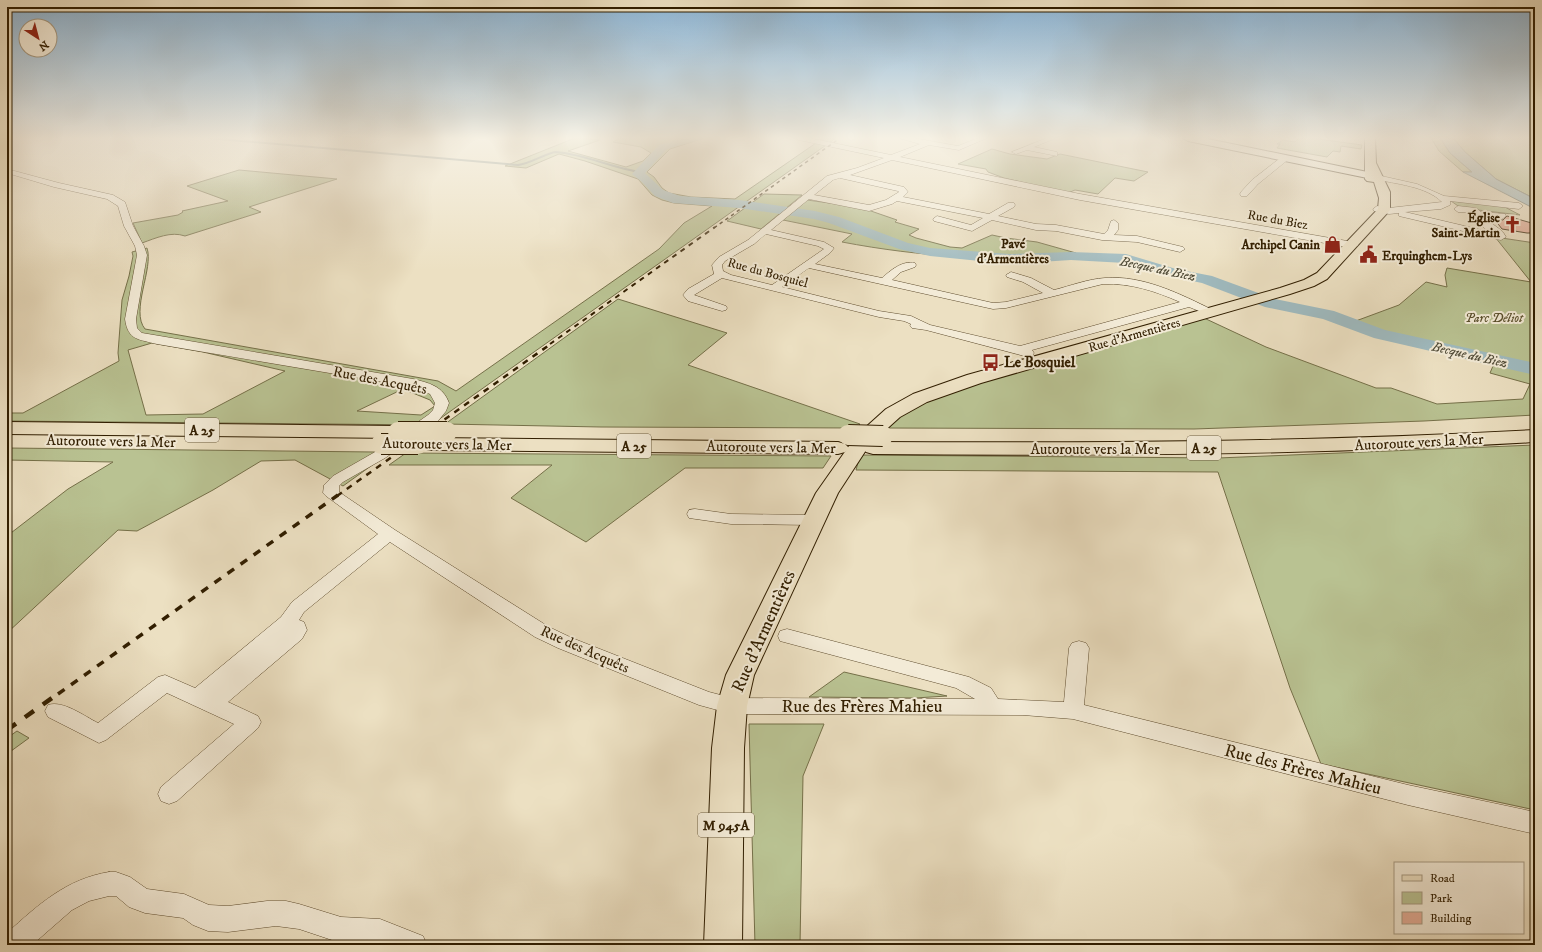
<svg xmlns="http://www.w3.org/2000/svg" width="1542" height="952" viewBox="0 0 1542 952" font-family="'IM FELL DW Pica',serif">
<style>
.green{fill:#b9c292;stroke:#757049;fill-rule:evenodd}
.water{fill:#9fbabf;stroke:#737c73}
.lines{fill:none;stroke-linecap:round;stroke-linejoin:round}
.stream{stroke:#737c73;stroke-width:2}
.river{fill:#9fbabf;fill-rule:evenodd}
.building{fill:#e3ac96;stroke:#311e00}
.street-casing{stroke:#604e30;stroke-width:1}
.secondary-casing{stroke:#311e00;stroke-width:2}
.primary-casing{stroke:#311e00;stroke-width:2}
.highway-casing{stroke:#311e00;stroke-width:2}
.street{fill:#f3ebd7;fill-rule:evenodd}
.secondary{fill:#f3ebd7;fill-rule:evenodd}
.primary{fill:#ece0c2;fill-rule:evenodd}
.highway{fill:#ece0c2;fill-rule:evenodd}
.rail-far4{stroke:#311e00;stroke-width:1.5;stroke-dasharray:3.5 3.5;stroke-linecap:butt}
.rail-far3{stroke:#311e00;stroke-width:2;stroke-dasharray:5 5;stroke-linecap:butt}
.rail-far2{stroke:#311e00;stroke-width:2.5;stroke-dasharray:6 6;stroke-linecap:butt}
.rail-far1{stroke:#311e00;stroke-width:3.5;stroke-dasharray:8 8;stroke-linecap:butt}
.rail{stroke:#311e00;stroke-width:4.5;stroke-dasharray:11 11;stroke-linecap:butt}
.highway-bridge-casing{stroke:#311e00;stroke-width:22;stroke-linecap:butt}
.highway-bridge{stroke:#ece0c2;stroke-width:20}
.labels{text-anchor:middle;stroke-width:4;stroke-linejoin:round;paint-order:stroke}
.far-poi-label{font-size:13px;font-weight:bold;fill:#311e00;stroke:#f3ebd7;text-anchor:end}
.far-street-label{font-size:13px;fill:#311e00;stroke:#f3ebd7}
.far-neighbourhood-label{font-size:13px;font-weight:bold;fill:#311e00;stroke:#f3ebd7}
.far-water-label{font-size:13px;font-style:italic;fill:#524d39;stroke:#f3ebd7}
.far-park-label{font-size:13px;font-style:italic;fill:#5a4f2c;stroke:#f3ebd7}
.shield{fill:#f3ebd7;stroke:#6b5c40;stroke-width:1}
.shield-label{font-size:14px;font-weight:bold;fill:#311e00}
.poi-label{font-size:15px;font-weight:bold;fill:#311e00;stroke:#f3ebd7;text-anchor:start}
.street-label{font-size:15px;fill:#311e00;stroke:#f3ebd7}
.near-street-label{font-size:18px;fill:#311e00;stroke:#f3ebd7}
</style>
<rect width="100%" height="100%" fill="#ece0c2"/>
<filter id="stains"><feTurbulence type="fractalNoise" baseFrequency=".005" numOctaves="4"/><feColorMatrix values="0 0 0 0 .2 0 0 0 0 .09 0 0 0 0 .02 0 0 0 .5 -.17"/></filter>
<radialGradient id="worn" r=".72"><stop offset=".6" stop-color="#630" stop-opacity="0"/><stop offset="1" stop-color="#630" stop-opacity=".3"/></radialGradient>
<path class="green" d="M 575,138 L 600,140 L 568,151 L 626,167 L 643,161 L 651,153 L 641,147 L 613,142 L 620,138 L 704,138 L 670,149 L 647,172 L 654,177 L 662,188 L 669,193 L 691,197 L 735,199 L 816,143 L 793,138 L 805,138 L 819,141 L 824,138 L 836,138 L 431,425 L 7,421 L 7,413 L 23,413 L 119,361 L 118,353 L 122,300 L 129,276 L 133,256 L 132,252 L 147,248 C 154,268 130,311 145,329 L 438,381 L 456,391 L 659,249 L 684,223 L 712,206 L 674,203 L 662,200 L 652,195 L 638,179 L 585,161 L 559,154 L 526,168 L 505,166 ZM 152,343 L 203,352 L 285,371 L 203,414 L 146,415 L 128,350 ZM 403,389 L 430,400 L 435,406 L 421,415 L 357,411 Z
M 1299,138 L 1311,138 L 1362,145 L 1361,149 L 1341,146 L 1340,152 L 1333,151 L 1327,157 L 1277,148 L 1280,144 L 1277,144 L 1283,140 L 1295,142 Z
M 1431,138 L 1440,138 L 1450,153 L 1472,172 L 1463,172 L 1439,151 Z
M 1453,138 L 1535,138 L 1535,199 L 1496,179 L 1465,152 Z
M 992,149 L 1010,154 L 1047,159 L 1060,154 L 1148,172 L 1134,181 L 1115,178 L 1098,194 L 1075,190 L 1068,193 L 1004,178 L 988,172 L 986,169 L 958,164 Z
M 239,170 L 337,179 L 249,207 L 261,212 L 185,236 C 171,231 156,238 142,243 L 133,223 L 178,215 L 183,212 L 182,211 L 228,201 L 187,186 Z
M 764,194 L 802,195 L 761,229 L 727,221 Z
M 807,200 L 829,203 L 836,203 L 868,210 L 897,220 L 895,222 L 919,229 L 909,235 L 916,238 L 950,247 L 962,248 L 992,235 L 1006,238 L 1037,242 L 1076,253 L 1080,259 C 1000,261 920,257 842,242 L 852,234 L 783,220 Z
M 1451,201 L 1501,205 L 1520,215 L 1461,208 Z
M 1495,237 L 1535,243 L 1535,415 L 1424,421 L 1194,429 L 885,428 L 914,406 L 945,393 L 1204,318 L 1266,347 L 1376,388 L 1391,388 L 1437,404 L 1523,399 L 1530,384 L 1490,373 L 1496,359 L 1375,330 L 1353,322 L 1399,305 L 1426,282 L 1447,287 L 1445,275 L 1447,268 L 1531,282 Z
M 618,299 L 727,333 L 688,365 L 860,424 L 856,428 L 601,427 L 445,424 Z
M 1535,445 L 1535,810 L 1321,764 L 1290,688 L 1218,472 L 856,470 L 860,455 L 1218,458 Z
M 7,448 L 375,452 L 389,453 L 343,486 L 295,460 L 261,461 L 213,490 L 137,531 L 118,530 L 7,633 L 7,536 L 68,489 L 113,462 L 7,460 Z
M 406,453 L 831,456 L 823,468 L 685,468 L 586,542 L 511,498 L 552,465 L 389,465 Z
M 844,672 L 947,696 L 915,698 L 809,697 Z
M 749,724 L 824,724 L 803,776 L 800,945 L 755,945 Z
M 17,731 L 29,738 L 7,754 L 7,738 Z"/>
<path class="water" d="M 1440,138 L 1453,138 L 1465,152 L 1496,179 L 1535,199 L 1535,209 L 1463,172 L 1472,172 L 1450,153 Z"/>
<g class="lines">
<path class="stream" d="M 208,138 L 518,165 C 530,164 548,152 556,152 C 585,154 611,168 640,172"/>
<path class="river" d="M 683,138 L 700,138 L 699,140 L 667,149 L 645,173 L 663,190 L 680,196 L 739,200 L 815,211 L 839,217 L 908,243 L 930,248 L 1010,254 L 1071,252 L 1126,254 L 1176,269 L 1212,276 L 1275,299 L 1334,311 L 1385,330 L 1535,363 L 1535,375 L 1374,338 L 1323,319 L 1265,307 L 1202,283 L 1168,276 L 1125,263 L 1071,260 L 1010,264 L 930,256 L 899,249 L 829,223 L 814,219 L 739,208 L 673,203 L 655,196 L 642,182 L 632,174 L 659,145 Z"/>
</g>
<path class="building" d="M 1507,216 L 1535,224 L 1535,233 L 1527,233 L 1502,229 L 1495,220 L 1503,220 Z"/>
<g class="lines">
<defs>
<path id="street" d="M 796,138 L 809,138 L 891,155 L 920,144 L 899,138 L 913,138 L 958,146 L 978,138 L 987,138 L 959,150 L 929,145 L 900,157 L 1080,194 L 1353,242 L 1358,245 L 1353,248 L 1080,200 L 892,160 L 850,175 L 904,187 L 908,192 L 903,197 L 989,214 L 1008,203 L 1014,203 L 1015,205 L 1014,207 L 998,216 L 1036,224 L 1056,225 L 1104,234 L 1108,230 L 1111,221 L 1114,220 L 1118,223 L 1118,230 L 1114,235 L 1137,236 L 1183,247 L 1185,249 L 1180,252 L 1137,242 L 1102,240 L 1056,231 L 1036,230 L 992,220 L 972,231 L 934,221 L 933,219 L 937,216 L 971,225 L 983,218 L 897,201 L 892,204 L 869,211 L 809,199 L 771,230 L 824,242 L 834,248 L 830,253 L 815,264 L 882,278 C 890,271 902,260 915,263 L 916,265 L 915,267 L 901,272 L 892,280 L 993,303 L 1006,302 L 1043,293 L 1023,282 L 1007,277 L 1006,275 L 1011,272 L 1031,278 L 1054,290 C 1070,286 1088,279 1105,278 C 1143,275 1180,294 1213,310 L 1215,312 L 1209,315 L 1189,307 L 1032,350 L 1034,353 L 1032,356 L 1028,357 L 926,330 L 912,328 L 910,326 L 911,324 L 904,321 L 879,317 L 722,278 L 694,295 L 726,306 L 727,308 L 726,310 L 722,311 L 688,301 L 683,295 L 688,289 L 714,274 L 712,265 L 719,257 L 748,240 L 827,176 L 857,168 L 884,158 L 799,140 ZM 840,178 L 898,191 L 899,192 L 886,200 L 869,205 L 814,195 L 833,180 ZM 766,234 L 818,246 L 824,249 L 772,285 L 731,275 L 723,271 L 722,265 L 725,261 L 754,244 ZM 809,268 L 993,309 L 1006,308 L 1103,284 C 1131,283 1155,291 1180,302 L 1020,346 L 930,325 L 911,316 L 879,311 L 782,287 Z
M 1047,138 L 1056,138 L 1034,147 L 1057,152 L 1057,156 L 1027,150 L 1016,154 L 1012,152 Z
M 1283,156 L 1286,156 L 1290,158 L 1258,184 L 1247,196 L 1241,196 L 1240,194 L 1241,192 L 1252,180 Z
M 7,169 L 59,183 L 113,195 L 125,202 L 133,226 L 144,246 L 147,255 L 136,319 L 137,328 L 142,333 L 413,379 C 429,383 443,386 449,403 L 446,411 L 438,421 L 385,458 L 343,482 L 339,486 L 339,492 L 395,530 L 549,627 L 572,638 L 709,692 L 732,698 L 975,699 L 956,688 L 780,641 L 778,636 L 780,631 L 787,629 L 969,677 L 991,688 L 998,699 L 1064,702 L 1069,648 L 1072,643 L 1079,641 L 1086,643 L 1089,648 L 1084,705 L 1408,785 L 1535,812 L 1535,834 L 1408,805 L 1073,719 L 1023,715 L 732,714 L 699,705 L 558,648 L 535,637 L 390,542 L 304,612 L 299,620 L 304,622 L 307,630 L 302,639 L 228,702 L 258,716 L 261,722 L 258,728 L 177,801 L 169,804 L 161,801 L 158,794 L 161,787 L 234,724 L 167,693 L 106,740 L 99,743 L 48,717 L 45,711 L 48,705 C 63,700 84,716 98,723 L 158,677 L 165,675 L 195,688 L 281,617 L 292,602 L 378,534 L 326,496 L 323,493 L 324,485 L 333,476 L 375,452 L 428,415 L 433,410 L 435,403 L 430,394 L 413,387 L 157,344 C 139,339 128,341 125,319 L 137,255 L 135,246 L 124,226 L 118,206 L 107,199 L 54,187 L 7,173 Z
M 1374,175 L 1377,175 L 1417,184 L 1444,196 L 1519,203 L 1523,206 L 1519,209 L 1450,201 L 1450,205 L 1441,209 L 1405,212 L 1490,232 L 1484,228 L 1473,213 L 1458,212 L 1454,209 L 1458,206 L 1476,208 L 1481,212 L 1505,214 L 1506,216 L 1502,219 L 1485,217 C 1491,225 1502,228 1506,237 L 1501,240 L 1399,216 L 1399,213 L 1389,214 L 1374,211 L 1373,209 L 1377,206 L 1389,208 L 1442,202 C 1426,186 1396,184 1374,179 Z
M 695,509 L 731,514 L 814,515 L 820,516 L 822,520 L 820,524 L 814,525 L 731,524 L 689,518 L 687,514 L 689,510 Z
M 109,872 L 116,872 L 130,877 L 147,889 L 184,894 L 209,905 L 228,906 L 267,901 L 286,901 L 299,904 L 341,917 L 380,919 L 423,936 L 427,945 L 341,943 L 299,929 L 276,926 L 228,932 L 208,931 L 193,925 L 183,918 L 145,913 L 129,907 L 116,896 L 109,896 L 89,901 L 72,910 L 32,945 L 7,945 L 7,933 C 38,905 66,879 109,872 Z"/>
<path id="secondary" d="M 1183,138 L 1203,138 L 1377,174 L 1381,175 L 1383,177 L 1381,179 L 1377,180 L 1188,141 Z"/>
<path id="primary" d="M 1365,138 L 1375,138 L 1376,163 L 1390,192 L 1390,210 L 1327,279 L 1314,286 L 1290,294 L 981,383 L 927,402 L 900,417 L 870,444 L 838,493 L 754,675 L 747,706 L 744,748 L 742,945 L 704,945 L 712,748 L 717,706 L 726,675 L 816,493 L 856,436 L 886,409 L 913,394 L 967,375 L 1280,288 L 1304,280 L 1317,273 L 1378,209 L 1379,198 L 1374,182 L 1367,181 L 1365,179 Z"/>
<path id="highway" d="M 7,422 L 398,426 L 405,428 L 408,432 L 405,436 L 398,438 L 7,434 Z
M 1535,430 L 1535,442 C 1314,455 1094,456 873,454 L 866,452 L 862,448 L 866,444 L 873,442 C 1094,443 1314,442 1535,430 Z
M 430,438 L 838,442 L 845,444 L 849,448 L 845,452 L 838,454 L 430,450 L 423,448 L 420,444 L 423,440 Z"/>
</defs>
<use href="#street" class="street-casing"/>
<use href="#secondary" class="secondary-casing"/>
<use href="#primary" class="primary-casing"/>
<use href="#highway" class="highway-casing"/>
<use href="#street" class="street"/>
<use href="#secondary" class="secondary"/>
<use href="#primary" class="primary"/>
<use href="#highway" class="highway"/>
<path class="rail-far4" d="M 714,228 L 840,138"/>
<path class="rail-far3" d="M 550,344 L 715,227"/>
<path class="rail-far2" d="M 337,496 L 552,343"/>
<path class="rail-far1" d="M 58,694 L 338,495"/>
<path class="rail" d="M 7,730 L 59,693"/>
<defs>
<path id="highway-bridge" d="M 398,432 L 447,432
M 848,435 L 883,436
M 381,444 L 418,444"/>
</defs>
<use href="#highway-bridge" class="highway-bridge-casing"/>
<use href="#highway-bridge" class="highway-bridge"/>
</g>
<linearGradient id="sky" x2="0" y2="1"><stop stop-color="#8bb6d8"/><stop offset="0.51" stop-color="#f6f1e4"/><stop offset="1" stop-color="#f6f1e4" stop-opacity="0"/></linearGradient>
<rect width="1542" height="271" fill="url(#sky)"/>
<defs>
<symbol id="church-bare" viewBox="-9 -9 18 18"><path d="M-1.2-6h2.4v3.5h3.3v2.4h-3.3V6h-2.4V-.1h-3.3v-2.4h3.3Z" fill="#8f2418" stroke="#f3ebd7" stroke-width="2.5" paint-order="stroke"/></symbol>
<symbol id="shop-bare" viewBox="-9 -9 18 18"><path d="M-5-2.5h2.3a2.7 3.5 0 0 1 5.4 0H5L5.5 6h-11ZM-1.5-2.5h3a1.5 2.3 0 0 0-3 0Z" fill="#8f2418" stroke="#f3ebd7" stroke-width="2.5" paint-order="stroke"/></symbol>
<symbol id="civic-bare" viewBox="-9 -9 18 18"><path d="M-.6-6.5H3V-4.5H.6V-3L4-1V1h2V6H-6V1h2V-1L-.6-3ZM-1.2 2.5V6h2.4V2.5Z" fill="#8f2418" stroke="#f3ebd7" stroke-width="2.5" paint-order="stroke"/></symbol>
<symbol id="bus-bare" viewBox="-9 -9 18 18"><path d="M-5-6H5V4H4V6H2V4H-2V6H-4V4H-5ZM-3.5-4V0h7V-4ZM-3.5 1.2v1.5H-2V1.2ZM2 1.2v1.5H3.5V1.2Z" fill="#8f2418" stroke="#f3ebd7" stroke-width="2.5" paint-order="stroke"/></symbol>
</defs>
<g fill-rule="evenodd">
<use href="#church-bare" x="1500" y="212" width="25" height="25"/>
<use href="#shop-bare" x="1320" y="232" width="25" height="25"/>
<use href="#civic-bare" x="1356" y="242" width="25" height="25"/>
<use href="#bus-bare" x="978" y="350" width="25" height="25"/>
</g>
<g class="labels">
<g class="far-poi-label">
<text x="1500" y="222">Église<tspan x="1500" dy="15">Saint-Martin</tspan></text>
<text x="1320" y="249">Archipel Canin</text>
<text x="1382" y="260" text-anchor="start">Erquinghem-Lys</text>
</g>
<g class="far-street-label">
<text transform="translate(1278 219) rotate(10)" y="5">Rue du Biez</text>
<text transform="translate(768 272) rotate(15)" y="5">Rue du Bosquiel</text>
<text transform="translate(1134 334) rotate(-16)" y="5">Rue d'Armentières</text>
</g>
<g class="far-neighbourhood-label">
<text x="1013" y="248">Pavé<tspan x="1013" dy="15">d'Armentières</tspan></text>
</g>
<g class="far-water-label">
<text transform="translate(1158 268) rotate(12)" y="5">Becque du Biez</text>
<text transform="translate(1470 354) rotate(13)" y="5">Becque du Biez</text>
</g>
<g class="far-park-label">
<text x="1494" y="322">Parc Déliot</text>
</g>
<g class="shield">
<rect x="185" y="418" width="34" height="24" rx="3"/>
<rect x="617" y="434" width="34" height="24" rx="3"/>
<rect x="1187" y="436" width="34" height="24" rx="3"/>
<rect x="698" y="813" width="56" height="24" rx="3"/>
</g>
<g class="shield-label">
<text x="202" y="435">A 25</text>
<text x="634" y="451">A 25</text>
<text x="1204" y="453">A 25</text>
<text x="726" y="830">M 945A</text>
</g>
<g class="poi-label">
<text x="1004" y="367">Le Bosquiel</text>
</g>
<g class="street-label">
<text transform="translate(380 380) rotate(11)" y="5">Rue des Acquêts</text>
<text transform="translate(111 441) rotate(1)" y="5">Autoroute vers la Mer</text>
<text transform="translate(1419 442) rotate(-3)" y="5">Autoroute vers la Mer</text>
<text transform="translate(447 444) rotate(1)" y="5">Autoroute vers la Mer</text>
<text transform="translate(771 447) rotate(1)" y="5">Autoroute vers la Mer</text>
<text x="1095" y="454">Autoroute vers la Mer</text>
<text transform="translate(585 649) rotate(24)" y="5">Rue des Acquêts</text>
</g>
<g class="near-street-label">
<text transform="translate(763 631) rotate(-66)" y="6">Rue d'Armentières</text>
<text x="862" y="712">Rue des Frères Mahieu</text>
<text transform="translate(1303 769) rotate(14)" y="6">Rue des Frères Mahieu</text>
</g>
</g>
<rect width="1542" height="952" fill="none" stroke="#ece0c2" stroke-width="24"/>
<rect x="8" y="8" width="1526" height="936" fill="none" stroke="#311e00" stroke-width="2"/>
<rect x="12" y="12" width="1518" height="928" fill="none" stroke="#311e00"/>
<rect x="1394" y="862" width="130" height="72" fill="#f3ebd7" stroke="#a59981"/>
<rect x="1402" y="875" width="20" height="6" fill="#ece0c2" stroke="#a59981"/>
<text x="1430" y="882" font-size="12" fill="#311e00">Road</text>
<rect x="1402" y="892" width="20" height="12" fill="#b9c292" stroke="#a59981"/>
<text x="1430" y="902" font-size="12" fill="#311e00">Park</text>
<rect x="1402" y="912" width="20" height="12" fill="#e3ac96" stroke="#a59981"/>
<text x="1430" y="922" font-size="12" fill="#311e00">Building</text>
<g transform="translate(38 38) rotate(144)"><circle r="19" fill="#f3ebd7" stroke="#a59981"/>
<path d="M0-3L7 15L0 10L-7 15Z" fill="#8f2418"/>
<text y="-6" font-size="11" font-weight="bold" text-anchor="middle" fill="#311e00">N</text>
</g>
<rect width="100%" height="100%" filter="url(#stains)"/>
<rect width="100%" height="100%" fill="url(#worn)"/>
</svg>
